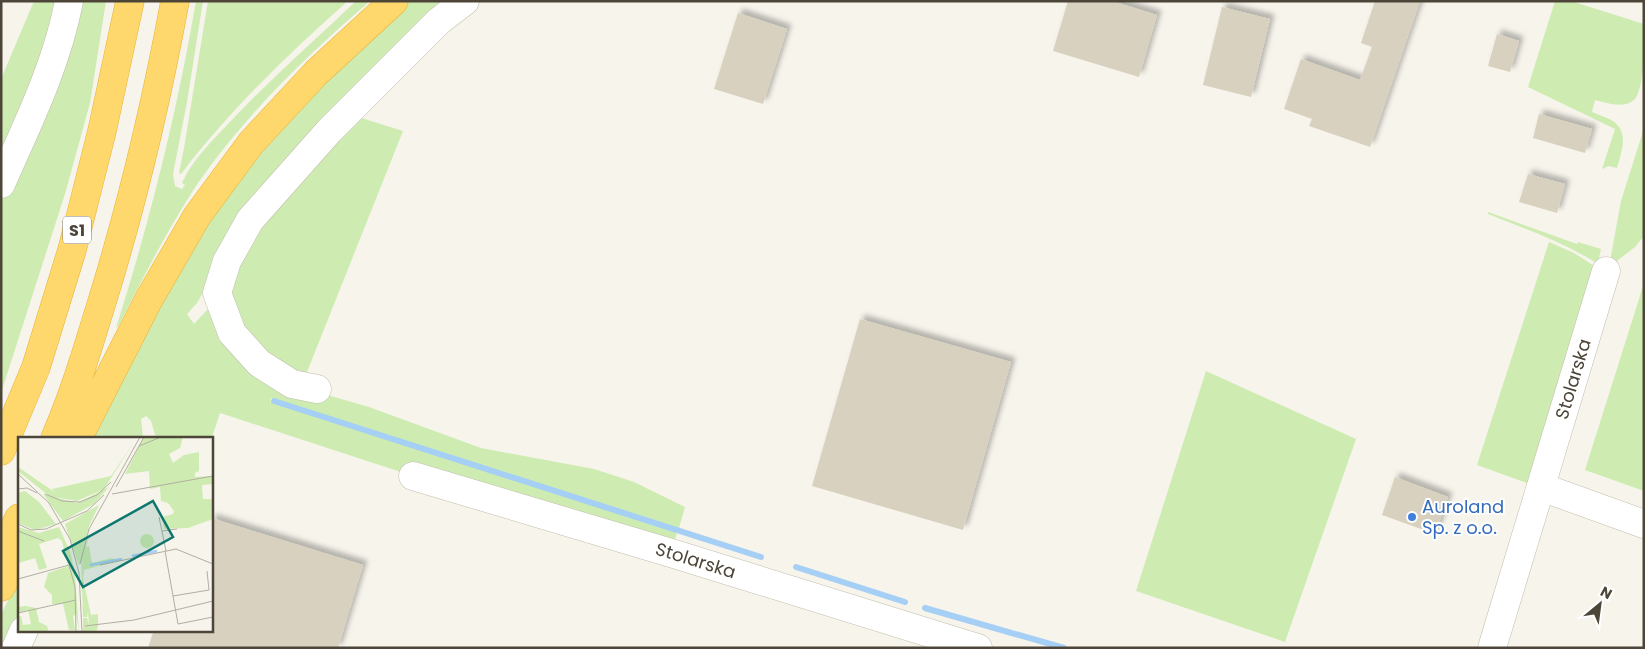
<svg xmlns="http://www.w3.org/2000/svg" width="1645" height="649" viewBox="0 0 1645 649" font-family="Poppins,sans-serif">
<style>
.green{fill:#ceecb2}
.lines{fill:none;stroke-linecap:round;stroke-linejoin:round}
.stream{stroke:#a5cff5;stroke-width:6}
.building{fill:#d9d1bf;filter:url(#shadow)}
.minor-casing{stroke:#c3bdad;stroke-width:29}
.highway-casing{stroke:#e8b133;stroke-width:29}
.minor{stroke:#fff;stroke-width:28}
.highway{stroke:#ffd86d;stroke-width:28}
.shop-dot{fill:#3f7fe0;stroke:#fff;stroke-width:2}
.labels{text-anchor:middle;stroke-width:4;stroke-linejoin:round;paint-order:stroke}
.shield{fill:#fff;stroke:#827d74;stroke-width:1}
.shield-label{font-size:16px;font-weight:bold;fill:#4c4538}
.street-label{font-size:18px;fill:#4c4538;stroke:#fff}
.shop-label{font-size:18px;fill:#366cbe;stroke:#fff;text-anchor:start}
.inset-river{fill:none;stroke:#a5cff5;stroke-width:2.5}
.inset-road{fill:none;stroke:#b2aea3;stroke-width:1}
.view{fill:#0f766e;fill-opacity:0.15;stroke:#0f766e;stroke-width:2.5}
.inset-edge{fill:none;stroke:#4c4538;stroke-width:2.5}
</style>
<defs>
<filter id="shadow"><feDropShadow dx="4.5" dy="-4.5" stdDeviation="2.5" flood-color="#0004"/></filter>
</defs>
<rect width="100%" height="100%" fill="#f6f4eb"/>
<path class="green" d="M 34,1 L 106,1 L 90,103 L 65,194 L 1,393 L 1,79 Z
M 196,1 L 203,1 L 187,102 L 173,174 L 175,186 L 182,189 L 185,185 L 182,183 C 192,160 212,141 229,123 C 269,80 313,42 356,1 L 370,1 C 305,57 242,118 194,189 C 166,233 142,279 119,325 L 116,328 C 150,221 177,112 196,1 Z
M 208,1 L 348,1 C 288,54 230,110 181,174 L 179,173 L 184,148 Z
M 409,1 L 453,1 L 205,289 L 197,303 L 187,314 L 194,324 L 207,310 L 213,310 L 317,392 L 369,407 L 481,448 L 594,469 L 634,482 L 685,507 L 679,528 L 271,398 L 270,401 L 677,532 L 674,545 L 407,474 L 220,413 L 211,440 L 211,438 L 156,438 L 151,421 L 146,416 L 141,419 L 143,438 L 92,438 L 202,223 L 253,154 L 333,71 Z
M 1555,1 L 1571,1 L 1644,24 C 1644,43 1645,88 1634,100 C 1623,109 1607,103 1595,100 L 1592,112 C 1597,114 1602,116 1607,118 C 1631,128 1622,150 1617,168 L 1609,166 L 1602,169 L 1615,129 L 1528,87 Z
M 352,115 L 403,131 L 303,382 L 239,332 L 228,280 L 233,257 Z
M 1644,128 L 1644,236 L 1635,247 L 1609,267 L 1621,201 Z
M 1488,212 L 1577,244 L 1578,242 L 1601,249 L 1598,264 C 1563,242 1526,229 1488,214 Z
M 1549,242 L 1574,253 L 1596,267 L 1532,485 L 1477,465 Z
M 1644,283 L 1644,491 L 1585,470 Z
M 1206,371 L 1356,439 L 1285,642 L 1136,591 Z
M 19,580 L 19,630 L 11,648 L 1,648 L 1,614 Z"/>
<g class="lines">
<path class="stream" d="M 274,401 L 761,557
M 796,567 L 905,602
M 925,608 L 1064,648"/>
</g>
<path class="building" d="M 1068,1 L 1112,1 L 1157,15 L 1139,77 L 1053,51 Z
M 1375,1 L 1420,1 L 1370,147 L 1309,126 L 1312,119 L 1284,109 L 1301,59 L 1360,80 L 1372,47 L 1361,43 Z
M 1222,7 L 1270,19 L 1251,97 L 1203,85 Z
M 738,13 L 787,29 L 763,104 L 714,89 Z
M 1497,34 L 1519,41 L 1510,72 L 1488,66 Z
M 1539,114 L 1592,129 L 1585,153 L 1533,138 Z
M 1528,174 L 1565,184 L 1557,213 L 1519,202 Z
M 860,319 L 1011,362 L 963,530 L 812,486 Z
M 1395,477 L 1448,497 L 1435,534 L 1382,515 Z
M 211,518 L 363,565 L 338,648 L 148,648 L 154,630 L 211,630 Z"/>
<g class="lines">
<defs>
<g id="minor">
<path d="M 1,184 C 27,125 57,65 69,1"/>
<path d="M 317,389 L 292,384 L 259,363 L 232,333 L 217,293 L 227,261 L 250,220 L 329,131 L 439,21 L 465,1"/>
<path id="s1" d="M 413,476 L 671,553 L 978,648"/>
<path d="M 1541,487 L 1644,524"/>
<path d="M 16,648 L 24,630"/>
<path id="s2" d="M 1492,648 L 1606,271"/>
</g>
<path id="highway" d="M 55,438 C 74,395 87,350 101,305 C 132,205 156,104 175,1
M 78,438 L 149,299 L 197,216 L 251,143 L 316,73 L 394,1
M 1,451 L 36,367 L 72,250 L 102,131 L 130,1
M 1,556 L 19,518
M 1,587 L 19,554"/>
</defs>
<use href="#minor" class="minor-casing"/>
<use href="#highway" class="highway-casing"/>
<use href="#minor" class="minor"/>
<use href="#highway" class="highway"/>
</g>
<circle class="shop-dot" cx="1412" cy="517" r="5"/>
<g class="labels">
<rect class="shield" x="63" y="216.5" width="28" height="27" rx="4"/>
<g class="shield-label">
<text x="77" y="236">S1</text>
</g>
<g class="street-label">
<text dy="6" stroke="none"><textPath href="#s2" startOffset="281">Stolarska</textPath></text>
<text dy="6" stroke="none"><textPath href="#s1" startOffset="295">Stolarska</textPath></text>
</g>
<g class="shop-label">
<text x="1422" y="513">Auroland<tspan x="1422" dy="21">Sp. z o.o.</tspan></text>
</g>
</g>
<g transform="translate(18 437)">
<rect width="195" height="195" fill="#f6f4eb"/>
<path d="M 126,0 L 165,0 L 162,11 L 151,17 L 155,26 L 166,18 L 181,15 L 181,34 L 177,36 L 177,40 L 195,39 L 195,47 L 184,48 L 185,62 L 195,62 L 195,82 L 170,91 L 146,92 L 144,80 L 155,77 L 156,74 L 150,66 L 143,64 L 142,50 L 132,52 L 131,34 L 107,37 ZM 116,5 L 86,52 L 59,64 L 31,59 L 0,34 L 0,30 L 38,56 L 34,52 L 93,39 ZM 91,50 L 76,67 L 45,84 L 25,57 L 59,66 ZM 7,54 L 21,65 L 38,87 L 17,93 L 0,86 L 0,56 ZM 81,68 L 71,89 L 61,129 L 47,87 ZM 0,90 L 21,96 L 41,90 L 53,117 L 57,137 L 61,195 L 58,177 L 55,179 L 57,193 L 51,193 L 45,167 L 34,167 L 34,158 L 26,150 L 30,136 L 50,129 L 44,104 L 40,101 L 21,107 L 29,131 L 21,133 L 17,121 L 1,126 ZM 73,93 L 68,110 L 71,109 L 74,126 L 94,121 L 99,124 L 66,133 L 65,142 L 73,178 L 80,177 L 80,189 L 78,195 L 65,195 L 65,181 L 69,181 L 71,188 L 70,175 L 69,180 L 65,180 L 63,120 ZM122 104a7 7 0 1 1 14 0a7 7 0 1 1-14 0ZM 8,169 L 18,171 L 21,185 L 29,189 L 31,195 L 0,195 L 0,179 L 3,179 L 5,188 L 13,187 L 10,173 L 0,176 L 0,170 Z" fill="#ceecb2"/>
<path class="inset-river" d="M 114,119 L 139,114M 72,128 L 104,122"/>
<path class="inset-road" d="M 121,9 L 143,0M 0,37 L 31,66 L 52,102 L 61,136 L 64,195M 98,50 L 126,0M 0,52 L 9,51 L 19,56M 27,57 L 44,64 L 62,65 L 79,58 L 93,45M 94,57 L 195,39M 141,80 L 148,114M 0,87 L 13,93 L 28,92 L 69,74 L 86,58M 0,94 L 26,104M 144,94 L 159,92M 147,114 L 160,187 L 195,180M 62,127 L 71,92 L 122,0M 82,128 L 158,112 L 195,127M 0,142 L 51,128 L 57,150 L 58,195M 155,159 L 191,153 L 189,134M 0,176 L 58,163M 67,189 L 116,183 L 195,164"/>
<path class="view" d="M 135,64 L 155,100 L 65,150 L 45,114 Z"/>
<rect width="195" height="195" class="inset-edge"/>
</g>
<rect width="1645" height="649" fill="none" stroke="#4c4538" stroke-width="5"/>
<g transform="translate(1600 604) rotate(29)" stroke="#ffffff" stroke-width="4" paint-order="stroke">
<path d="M0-4L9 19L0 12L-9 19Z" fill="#4c4538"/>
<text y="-8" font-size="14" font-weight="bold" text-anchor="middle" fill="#4c4538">N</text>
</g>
</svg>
